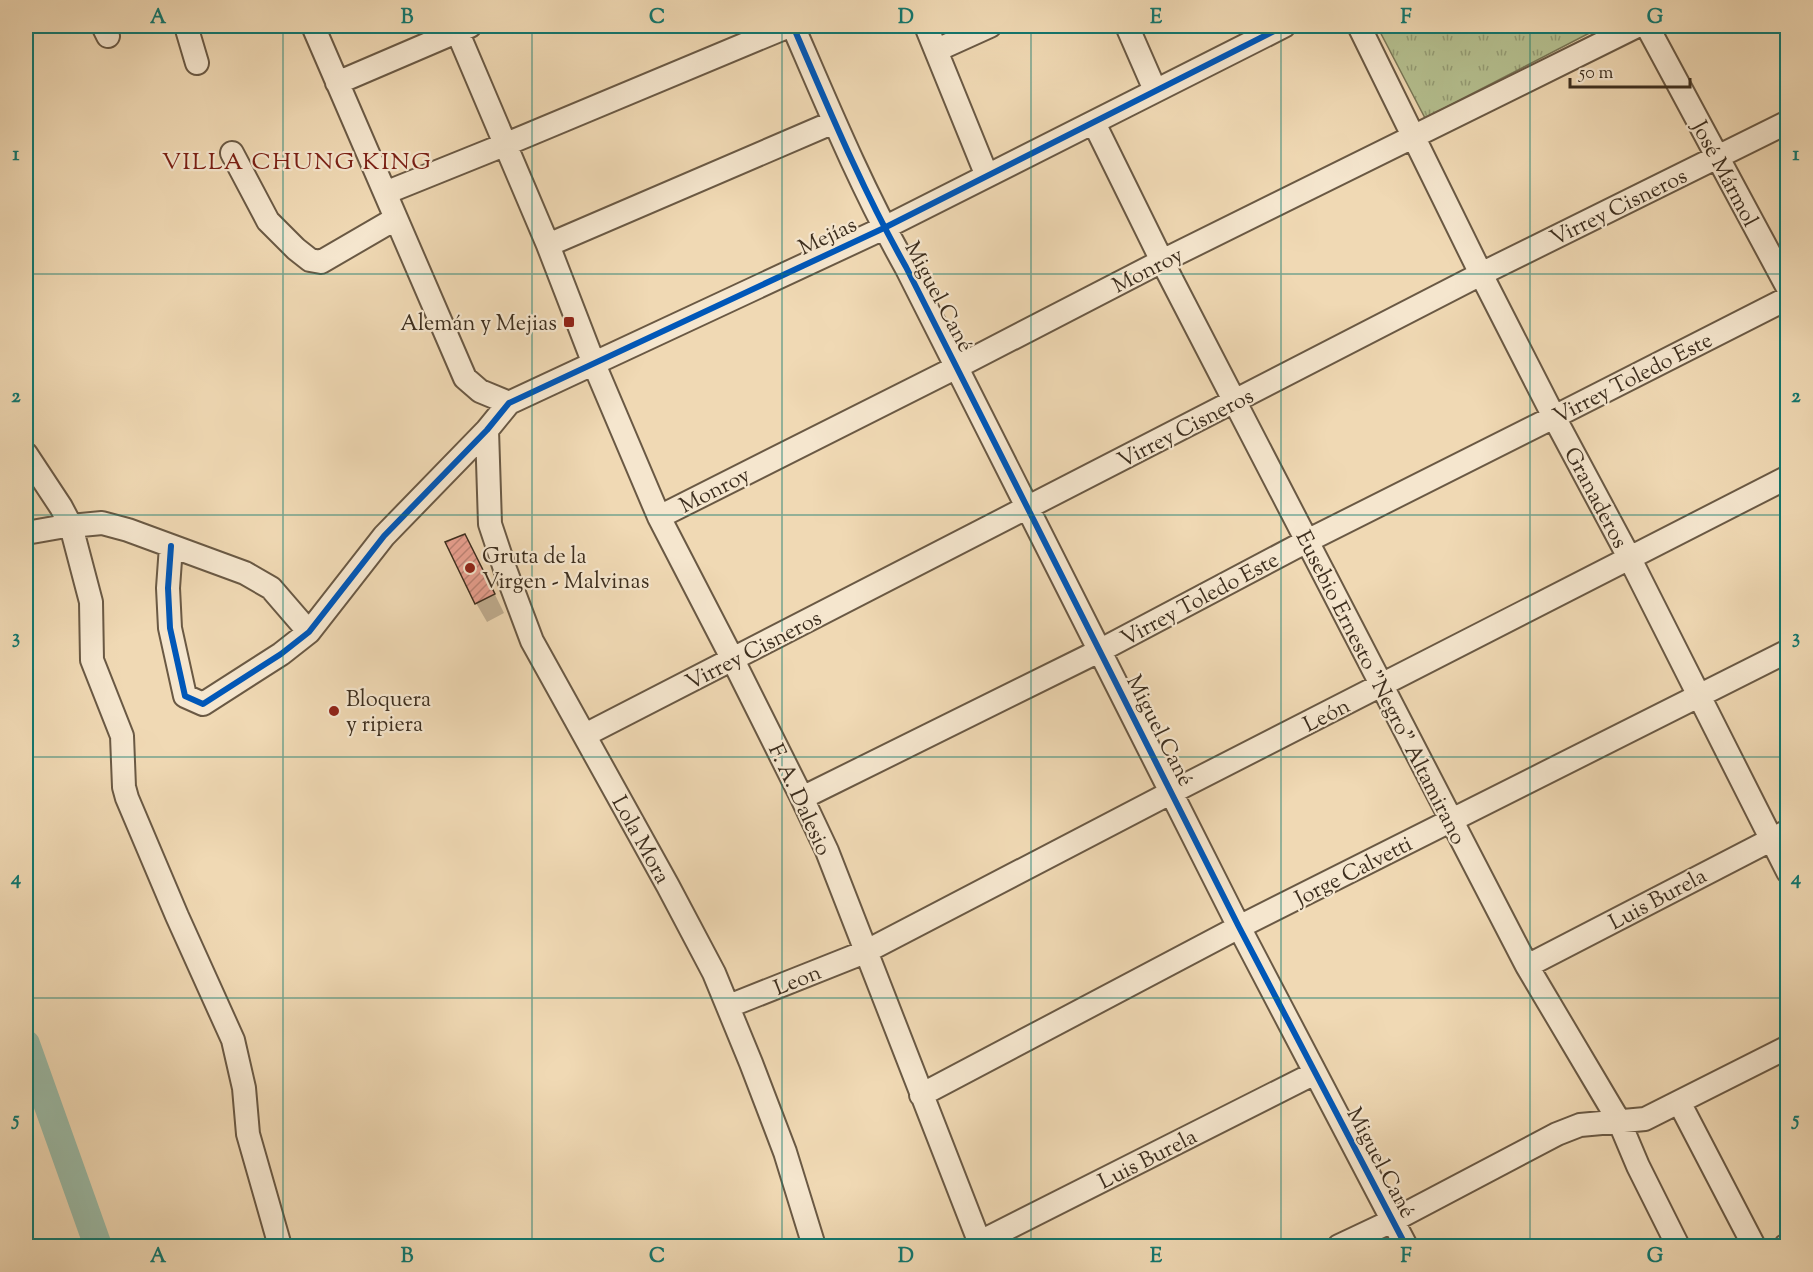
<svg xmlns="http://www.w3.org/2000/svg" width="1813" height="1272" viewBox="0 0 1813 1272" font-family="'Sorts Mill Goudy',serif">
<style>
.grass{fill:url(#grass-tufts);stroke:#797757;stroke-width:1.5}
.shadow{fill:#0003}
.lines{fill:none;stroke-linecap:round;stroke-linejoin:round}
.river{stroke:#9bbba7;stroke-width:28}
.building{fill:url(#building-hatch);stroke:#3d2e1e;stroke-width:1.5}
.minor-casing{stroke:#6a5944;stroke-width:26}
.minor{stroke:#f5e6ce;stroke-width:22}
.cycleway-casing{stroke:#f5e6ce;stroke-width:10}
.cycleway{stroke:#0057b8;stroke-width:6}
.grid{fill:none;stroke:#0f766e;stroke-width:1.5;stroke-opacity:0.55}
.poi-dot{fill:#8f2418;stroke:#f5e6ce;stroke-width:2}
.labels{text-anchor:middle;stroke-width:4.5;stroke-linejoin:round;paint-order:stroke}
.street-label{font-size:22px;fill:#3d2e1e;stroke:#f5e6ce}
.poi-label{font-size:22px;fill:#3d2e1e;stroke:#f5e6ce;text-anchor:start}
.neighbourhood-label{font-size:24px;letter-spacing:1.5px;fill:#7a1f14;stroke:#f5e6ce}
.neatline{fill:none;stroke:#0f766e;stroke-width:2}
.grid-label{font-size:20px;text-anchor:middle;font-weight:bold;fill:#0f766e}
</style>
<defs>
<pattern id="grass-tufts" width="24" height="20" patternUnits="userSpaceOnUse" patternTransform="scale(1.5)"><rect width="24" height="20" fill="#b5c090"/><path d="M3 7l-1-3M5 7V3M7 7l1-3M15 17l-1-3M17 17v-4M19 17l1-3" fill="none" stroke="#949c75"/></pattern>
<pattern id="building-hatch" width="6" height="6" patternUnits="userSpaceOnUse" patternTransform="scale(1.5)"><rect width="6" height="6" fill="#e9a090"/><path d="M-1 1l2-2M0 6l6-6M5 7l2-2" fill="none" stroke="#be8375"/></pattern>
</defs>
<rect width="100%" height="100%" fill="#f0d9b4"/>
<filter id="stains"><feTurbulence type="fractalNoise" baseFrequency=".00333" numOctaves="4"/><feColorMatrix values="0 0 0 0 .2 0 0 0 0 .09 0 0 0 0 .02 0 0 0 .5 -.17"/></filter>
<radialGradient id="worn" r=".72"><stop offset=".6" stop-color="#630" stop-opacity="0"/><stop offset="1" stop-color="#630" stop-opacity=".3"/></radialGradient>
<path class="grass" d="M 1377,26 L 1603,26 L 1425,118 Z"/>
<path class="shadow" d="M 122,26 L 129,26 L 132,31 L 127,33 Z
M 475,554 L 504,613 L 487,622 L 476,603 Z"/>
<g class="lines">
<path class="river" d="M 26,1044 L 98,1246"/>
</g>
<path class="building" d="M 465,534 L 495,594 L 475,604 L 445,542 Z"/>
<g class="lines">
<defs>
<path id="minor" d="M 103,26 L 108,36
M 186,26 L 197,63
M 313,26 L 465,378 L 480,391 L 509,403
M 455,26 L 548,245 L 594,364 L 659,517 L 733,660 L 802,798 L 827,851 L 981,1246
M 793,26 C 828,107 862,189 906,267 L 1239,927 L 1406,1246
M 926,26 L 987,176
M 1127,26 L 1155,90
M 1359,26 L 1481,274 L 1554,417 L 1630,559 L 1788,872
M 1647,26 L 1788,288
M 937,50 L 990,26
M 337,83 L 470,26
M 1094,123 L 1162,261 L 1527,966 L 1619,1121 L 1638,1166 L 1678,1246
M 232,153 L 268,221 L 296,249 L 310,260 L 321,262 L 395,219
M 385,193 L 504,145 L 789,26
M 548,245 L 834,122
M 487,430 L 490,524 L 505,569 L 532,641 L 668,886 L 714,973 L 751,1063 L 785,1152 L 814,1246
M 26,454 L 61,507 L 71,526 L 91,602 L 92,660 L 122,736 L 124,787 L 127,798 L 177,916 L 233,1040 L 244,1088 L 248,1134 L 280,1246
M 659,517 L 957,367 L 1162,261 L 1637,26
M 26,533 L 60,527 L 102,523 L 128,530 L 245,573 L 271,588 L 309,632
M 171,546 L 168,588 L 170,628 L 185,696 L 203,704 L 281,654 L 309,632 L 384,536 L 487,430 L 509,403 L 884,228 L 1284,26
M 585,735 L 1481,274 L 1788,122
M 802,798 L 1101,650 L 1307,541 L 1554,417 L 1788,298
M 1527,966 L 1788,831
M 729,1006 L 865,952 L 1172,792 L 1788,477
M 921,1095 L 1239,927 L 1788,651
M 1679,1102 L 1754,1246
M 980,1242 L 1315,1073
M 1339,1246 L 1392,1221 L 1557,1134 L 1580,1125 L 1645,1119 L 1788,1047
M 1785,1246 L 1788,1245"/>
</defs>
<use href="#minor" class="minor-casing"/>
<use href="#minor" class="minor"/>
<defs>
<path id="cycleway" d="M 793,26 C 828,107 862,189 906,267 L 1239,927 L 1406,1246
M 171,546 L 168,588 L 170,628 L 185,696 L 203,704 L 281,654 L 309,632 L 384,536 L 487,430 L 509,403 L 884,228 L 1284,26"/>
</defs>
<use href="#cycleway" class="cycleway-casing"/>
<use href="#cycleway" class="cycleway"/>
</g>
<path class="grid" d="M 283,26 L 283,1246M 532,26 L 532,1246M 782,26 L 782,1246M 1031,26 L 1031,1246M 1281,26 L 1281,1246M 1530,26 L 1530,1246M 26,274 L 1788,274M 26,515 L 1788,515M 26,757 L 1788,757M 26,998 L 1788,998"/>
<g class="poi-dot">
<rect x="563" y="316" width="12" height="12" rx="3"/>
<circle cx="470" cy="568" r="6"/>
<circle cx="334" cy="711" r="6"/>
</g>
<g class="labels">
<g class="street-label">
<text transform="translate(1726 173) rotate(62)" y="8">José Mármol</text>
<text transform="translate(1618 206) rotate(-26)" y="8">Virrey Cisneros</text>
<text transform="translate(827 235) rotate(-25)" y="8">Mejías</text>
<text transform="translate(1147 269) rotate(-27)" y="8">Monroy</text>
<text transform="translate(940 296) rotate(62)" y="8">Miguel Cané</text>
<text transform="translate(1632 377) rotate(-27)" y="8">Virrey Toledo Este</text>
<text transform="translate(1185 427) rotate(-27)" y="8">Virrey Cisneros</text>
<text transform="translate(714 489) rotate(-27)" y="8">Monroy</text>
<text transform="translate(1597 497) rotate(62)" y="8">Granaderos</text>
<text transform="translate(1199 598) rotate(-28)" y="8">Virrey Toledo Este</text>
<text transform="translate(753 649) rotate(-27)" y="8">Virrey Cisneros</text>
<text transform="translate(1382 687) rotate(63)" y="8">Eusebio Ernesto "Negro" Altamirano</text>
<text transform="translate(1326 714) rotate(-27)" y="8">León</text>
<text transform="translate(1161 730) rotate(63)" y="8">Miguel Cané</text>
<text transform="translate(801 799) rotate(65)" y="8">F. A. Dalesio</text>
<text transform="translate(642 839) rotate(61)" y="8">Lola Mora</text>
<text transform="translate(1353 870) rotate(-27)" y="8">Jorge Calvetti</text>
<text transform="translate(1657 898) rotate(-28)" y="8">Luis Burela</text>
<text transform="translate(797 979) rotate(-22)" y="8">Leon</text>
<text transform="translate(1147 1158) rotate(-27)" y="8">Luis Burela</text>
<text transform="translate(1382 1162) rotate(62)" y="8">Miguel Cané</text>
</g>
<g class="poi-label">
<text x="557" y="330" text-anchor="end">Alemán y Mejias</text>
<text x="482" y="563">Gruta de la<tspan x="482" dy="25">Virgen - Malvinas</tspan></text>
<text x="346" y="706">Bloquera<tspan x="346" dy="25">y ripiera</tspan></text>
</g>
<g class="neighbourhood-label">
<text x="297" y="169">VILLA CHUNG KING</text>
</g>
</g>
<rect width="1813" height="1272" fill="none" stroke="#f0d9b4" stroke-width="66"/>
<path d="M1570 78v9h120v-9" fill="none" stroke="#3d2e1e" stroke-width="3"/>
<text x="1579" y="78" font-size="18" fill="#3d2e1e" stroke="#f5e6ce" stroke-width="4.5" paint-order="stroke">50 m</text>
<rect x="33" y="33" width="1747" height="1206" class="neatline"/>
<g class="grid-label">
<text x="158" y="23">A</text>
<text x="407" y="23">B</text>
<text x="657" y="23">C</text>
<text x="906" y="23">D</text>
<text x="1156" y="23">E</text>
<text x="1406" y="23">F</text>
<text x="1655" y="23">G</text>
<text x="16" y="160">1</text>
<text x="1796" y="160">1</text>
<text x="16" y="402">2</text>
<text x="1796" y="402">2</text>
<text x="16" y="643">3</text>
<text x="1796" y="643">3</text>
<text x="16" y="884">4</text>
<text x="1796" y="884">4</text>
<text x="16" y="1125">5</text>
<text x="1796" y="1125">5</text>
<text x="158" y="1262">A</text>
<text x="407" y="1262">B</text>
<text x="657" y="1262">C</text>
<text x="906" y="1262">D</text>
<text x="1156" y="1262">E</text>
<text x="1406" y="1262">F</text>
<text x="1655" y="1262">G</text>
</g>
<rect width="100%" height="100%" filter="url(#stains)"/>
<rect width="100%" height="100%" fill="url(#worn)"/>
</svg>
